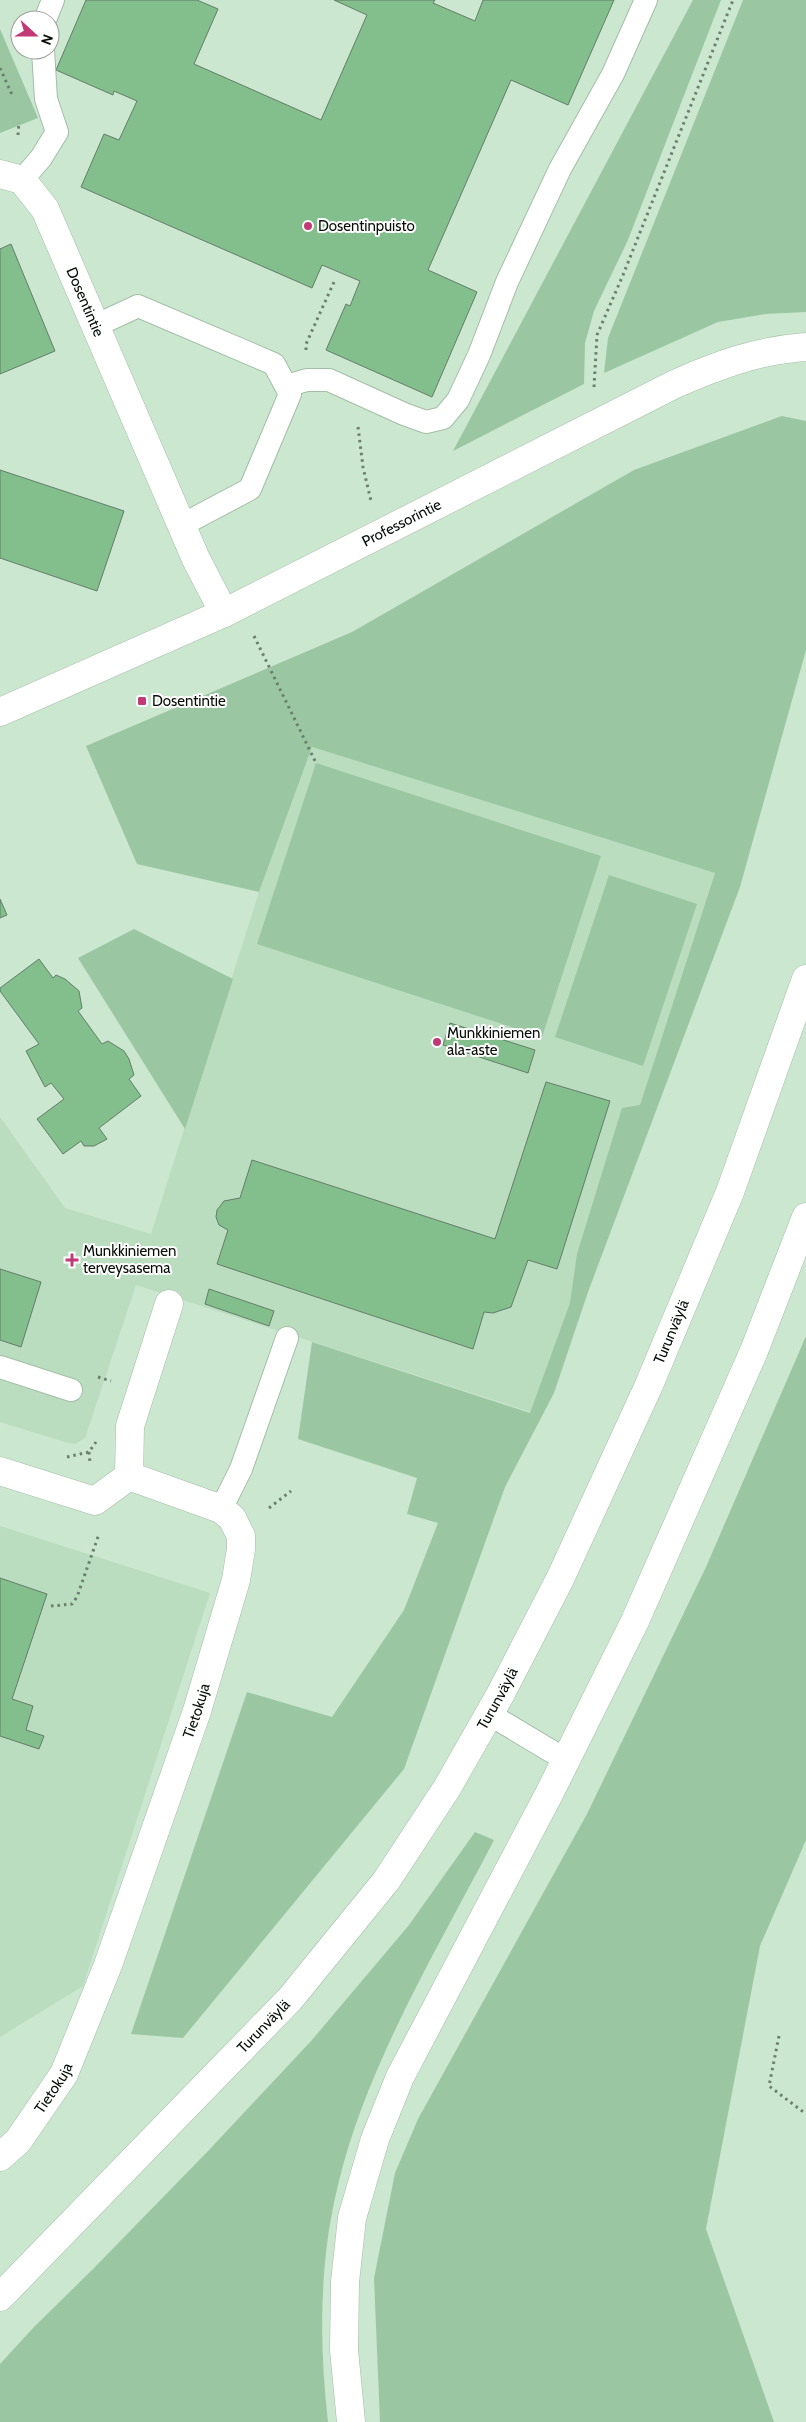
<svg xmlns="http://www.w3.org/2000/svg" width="806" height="2422" viewBox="0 0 806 2422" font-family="Cabin,sans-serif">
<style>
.built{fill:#badcbf}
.green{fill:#9bc6a2}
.building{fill:#83bf8d;stroke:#647d68}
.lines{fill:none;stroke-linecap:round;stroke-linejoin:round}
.service-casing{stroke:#a3bea7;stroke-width:24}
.minor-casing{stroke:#a3bea7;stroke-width:29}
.tertiary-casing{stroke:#a3bea7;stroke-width:29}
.motorway-casing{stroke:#a3bea7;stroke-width:29}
.path{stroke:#6c7e6e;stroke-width:3;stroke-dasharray:2.5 4;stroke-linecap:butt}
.service{stroke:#fff;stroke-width:22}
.minor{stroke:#fff;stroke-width:28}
.tertiary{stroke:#fff;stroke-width:28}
.motorway{stroke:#fff;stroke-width:28}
.poi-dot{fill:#c23975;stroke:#fff;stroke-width:2}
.labels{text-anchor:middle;stroke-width:4;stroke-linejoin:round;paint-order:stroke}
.poi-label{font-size:15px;fill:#060f07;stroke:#fff;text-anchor:start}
.street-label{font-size:15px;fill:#060f07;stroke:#fff}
</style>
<rect width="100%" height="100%" fill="#cbe7cf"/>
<path class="built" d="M 312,747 L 715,873 L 540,1415 L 136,1285 L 85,1438 L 75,1444 L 65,1442 L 0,1422 L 0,1117 L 65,1208 L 151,1234 L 259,892 Z
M 0,1526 L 210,1593 L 83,1986 L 0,2037 Z"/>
<path class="green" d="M 693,0 L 721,0 L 628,240 L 594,311 L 585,343 L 584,384 L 453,451 Z
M 743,0 L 806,0 L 806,312 L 765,314 L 718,322 L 604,373 L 608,338 Z
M 0,29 L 38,118 L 0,133 Z
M 782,416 L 806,421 L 806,650 L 740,887 L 588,1292 L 554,1393 L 505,1487 L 404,1769 L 183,2038 L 131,2034 L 247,1692 L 332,1717 L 404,1610 L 438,1523 L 407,1514 L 417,1478 L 298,1439 L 312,1342 L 530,1413 L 570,1303 L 577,1254 L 622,1108 L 640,1105 L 715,873 L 312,747 L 259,892 L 137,864 L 86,746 L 352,632 L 634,470 Z
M 316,763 L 601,856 L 542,1037 L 257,944 Z
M 609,875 L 697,904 L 643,1066 L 555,1037 Z
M 134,929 L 233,979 L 185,1129 L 78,958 Z
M 806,1336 L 806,1840 L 760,1946 L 706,2229 L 774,2422 L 380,2422 L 374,2278 L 395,2173 L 418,2119 L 587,1814 L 706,1567 Z
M 475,1832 L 494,1840 C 438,1948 366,2066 338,2185 C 319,2262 319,2343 328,2422 L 0,2422 L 0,2364 L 34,2327 L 93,2269 L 210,2149 L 312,2040 L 409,1925 Z"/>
<path class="building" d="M 86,0 L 197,0 L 218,9 L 194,64 L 321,120 L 367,15 L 334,0 L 435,0 L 433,3 L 475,21 L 483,0 L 614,0 L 568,105 L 511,80 L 428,270 L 477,292 L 432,397 L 326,350 L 346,304 L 350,306 L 360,281 L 322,265 L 312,288 L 81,187 L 104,134 L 119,140 L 137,101 L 114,91 L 113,95 L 56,70 Z
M 11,244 L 55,351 L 0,374 L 0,249 Z
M 0,470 L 124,511 L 97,591 L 0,558 Z
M 0,899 L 7,915 L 0,918 Z
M 39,959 L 53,978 L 56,975 L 65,979 L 79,991 L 82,1008 L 78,1011 L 102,1044 L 108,1041 L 124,1051 L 129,1059 L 134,1075 L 129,1079 L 141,1096 L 99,1128 L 107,1139 L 94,1146 L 84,1146 L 81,1141 L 63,1154 L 37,1119 L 64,1099 L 51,1083 L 45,1087 L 26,1051 L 39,1044 L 0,991 L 0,988 Z
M 450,1023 L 535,1050 L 528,1073 L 443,1045 Z
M 546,1082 L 610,1101 L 557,1269 L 528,1260 L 511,1307 L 493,1313 L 484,1312 L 473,1349 L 217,1264 L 228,1230 L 219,1225 L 216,1217 L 217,1210 L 224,1201 L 240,1198 L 252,1160 L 495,1239 Z
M 0,1269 L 41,1282 L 21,1347 L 0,1340 Z
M 209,1289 L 274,1311 L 269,1326 L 205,1304 Z
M 0,1578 L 47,1594 L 12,1699 L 33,1706 L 26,1730 L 44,1736 L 39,1749 L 0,1736 Z"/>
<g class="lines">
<defs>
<path id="service" d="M 45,20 L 53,0
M 22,180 L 41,158 L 57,132 L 46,99 L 43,50
M 95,326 L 138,306 L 274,364 L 290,394 L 250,489 L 182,525
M 286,386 L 307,380 L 329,380 L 404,414 L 426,422 L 443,418 L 458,400 L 479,355 L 507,282 L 560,169 L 613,74 L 646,0
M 0,1367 L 71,1390
M 221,1509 L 241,1469 L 287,1338
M 489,1714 L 566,1760"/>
<g id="minor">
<path id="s1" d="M 0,174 L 22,180 L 45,209 L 196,559 L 224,613"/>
<path d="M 0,1471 L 95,1501 L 129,1476"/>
<path d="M 129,1476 L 130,1426 L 169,1304"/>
<path id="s2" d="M 0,2157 L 18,2141 L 64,2074 L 108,1965 L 197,1711 L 236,1580 L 241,1549 L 241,1536 L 232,1518 L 221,1509 L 129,1476"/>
</g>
<g id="tertiary">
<path id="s3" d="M 0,712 L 224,613 L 675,384 C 718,365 759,350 806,347"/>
</g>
<g id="motorway">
<path id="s4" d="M 0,2297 L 290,1999 L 386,1881 L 447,1788 L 500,1695 L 560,1579 L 649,1385 L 730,1192 L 806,979"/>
<path d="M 351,2422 L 344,2350 L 345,2282 L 352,2218 L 375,2139 L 400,2077 L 549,1794 L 635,1621 L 754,1351 L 806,1217"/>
</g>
</defs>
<use href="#service" class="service-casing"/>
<use href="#minor" class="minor-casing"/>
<use href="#tertiary" class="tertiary-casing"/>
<use href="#motorway" class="motorway-casing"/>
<path class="path" d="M 0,68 L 13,97
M 18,135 L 19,122
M 306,350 L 306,344 L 334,282
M 594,387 L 597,335 L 623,275 L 733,0
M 358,427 L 363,467 L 371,501
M 254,636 L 316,763
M 98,1377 L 111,1381
M 89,1452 L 90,1463
M 67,1457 L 89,1452 L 96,1442
M 269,1508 L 291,1491
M 51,1606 L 72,1604 L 77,1597 L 99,1534
M 779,2036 L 769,2086 L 806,2114"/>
<use href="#service" class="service"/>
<use href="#minor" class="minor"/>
<use href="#tertiary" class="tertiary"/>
<use href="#motorway" class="motorway"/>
</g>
<g class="poi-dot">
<circle cx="308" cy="226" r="5"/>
<rect x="137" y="696" width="10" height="10" rx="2.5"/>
<circle cx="437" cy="1042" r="5"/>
<path d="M69.5 1252.5h5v5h5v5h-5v5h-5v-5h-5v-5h5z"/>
</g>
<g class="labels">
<g class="poi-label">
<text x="318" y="231">Dosentinpuisto</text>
<text x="152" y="706">Dosentintie</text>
<text x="447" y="1038">Munkkiniemen<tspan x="447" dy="17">ala-aste</tspan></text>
<text x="83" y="1256">Munkkiniemen<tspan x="83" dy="17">terveysasema</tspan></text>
</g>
<g class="street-label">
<text dy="5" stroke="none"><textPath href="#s1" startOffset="161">Dosentintie</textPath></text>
<text dy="5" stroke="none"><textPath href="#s3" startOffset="444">Professorintie</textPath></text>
<text dy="5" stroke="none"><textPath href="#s4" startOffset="1188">Turunväylä</textPath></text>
<text dy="5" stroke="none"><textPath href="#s4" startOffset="782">Turunväylä</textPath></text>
<text dy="5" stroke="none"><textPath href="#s2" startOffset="492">Tietokuja</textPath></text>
<text dy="5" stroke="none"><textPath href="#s4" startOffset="378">Turunväylä</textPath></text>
<text dy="5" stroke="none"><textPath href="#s2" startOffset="88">Tietokuja</textPath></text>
</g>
</g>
<g transform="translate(35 35) rotate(111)"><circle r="24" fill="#ffffff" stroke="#9b9f9c"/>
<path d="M0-4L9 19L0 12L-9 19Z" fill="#c23975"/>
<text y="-8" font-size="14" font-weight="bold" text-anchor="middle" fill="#060f07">N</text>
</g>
</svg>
